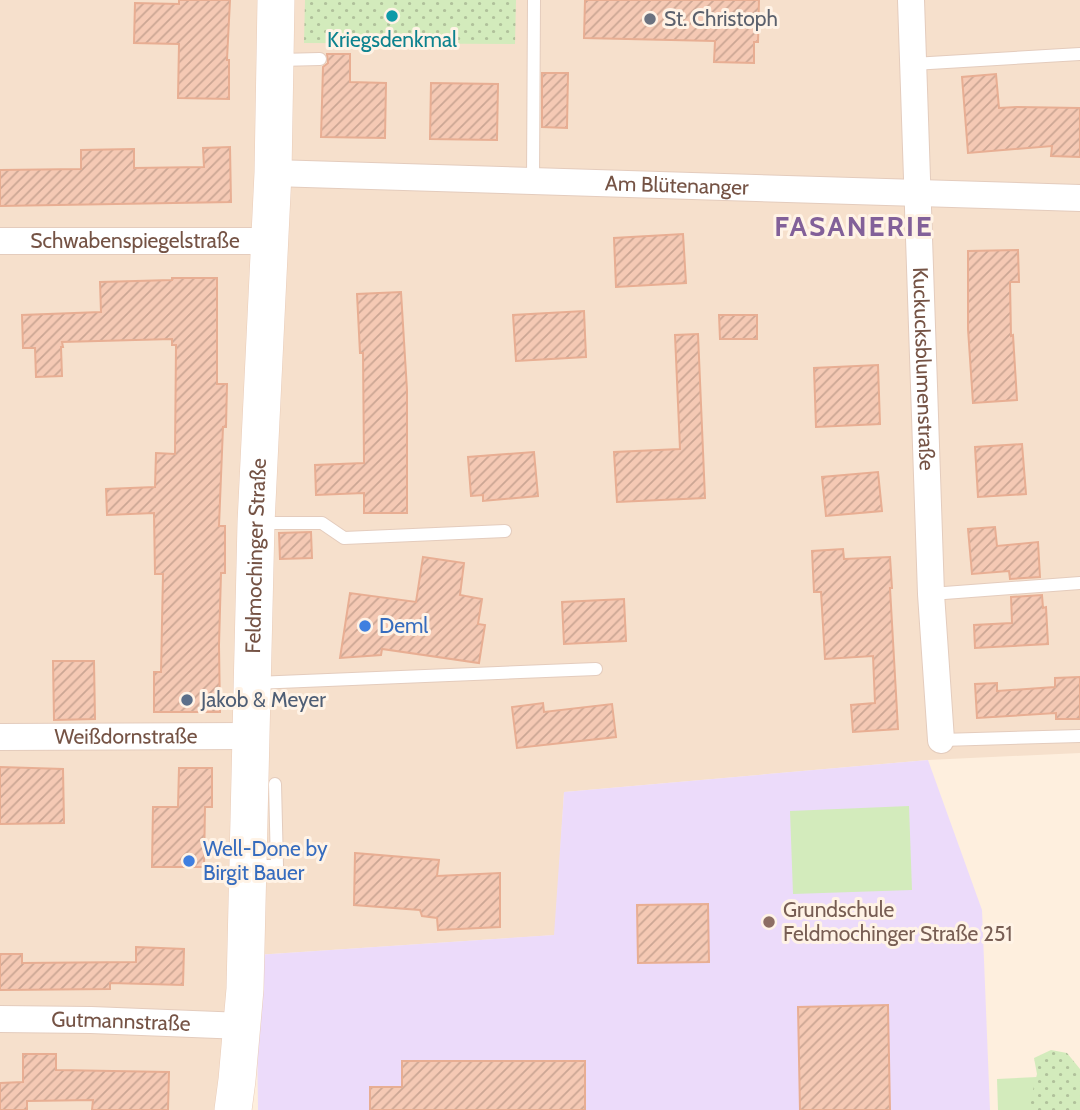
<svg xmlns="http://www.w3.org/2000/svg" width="1080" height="1110" viewBox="0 0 1080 1110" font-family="Cabin,sans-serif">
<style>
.residential{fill:#f6e0cc}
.education{fill:#ecdbfa}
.grass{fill:#d3ebbc}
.park{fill:url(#park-dots)}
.building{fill:url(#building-hatch);stroke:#e8ae93;stroke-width:2}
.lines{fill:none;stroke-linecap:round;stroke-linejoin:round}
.service-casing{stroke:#e4ccbd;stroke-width:14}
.minor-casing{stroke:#e4ccbd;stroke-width:28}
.secondary-casing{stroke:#e9ccb9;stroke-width:38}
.service{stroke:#fff;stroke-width:12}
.minor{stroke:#fff;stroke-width:26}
.secondary{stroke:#fff;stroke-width:37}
.culture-dot{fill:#0f9aa8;stroke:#fff3e6;stroke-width:2.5}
.worship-dot{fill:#6b7280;stroke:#fff3e6;stroke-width:2.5}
.shop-dot{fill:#3f7fe0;stroke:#fff3e6;stroke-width:2.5}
.service-dot{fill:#5c6f8a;stroke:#fff3e6;stroke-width:2.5}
.education-dot{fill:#8d6e63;stroke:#fff3e6;stroke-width:2.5}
.labels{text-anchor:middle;stroke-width:6;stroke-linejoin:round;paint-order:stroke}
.worship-label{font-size:21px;fill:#5b616d;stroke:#fff3e6;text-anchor:start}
.culture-label{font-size:21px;fill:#0d838f;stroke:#fff3e6}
.street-label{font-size:21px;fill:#755345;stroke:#fff3e6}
.shop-label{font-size:21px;fill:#366cbe;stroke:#fff3e6;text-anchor:start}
.service-label{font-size:21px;fill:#4e5e75;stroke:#fff3e6;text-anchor:start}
.education-label{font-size:21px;fill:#785e54;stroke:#fff3e6;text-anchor:start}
.district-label{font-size:28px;font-weight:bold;letter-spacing:2px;fill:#826099;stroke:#fff3e6}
</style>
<defs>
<pattern id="park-dots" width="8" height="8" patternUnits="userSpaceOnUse" patternTransform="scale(1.75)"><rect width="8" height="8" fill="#d3ebbc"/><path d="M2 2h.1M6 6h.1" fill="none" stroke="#b0c19b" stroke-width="1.8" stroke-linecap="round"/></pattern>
<pattern id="building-hatch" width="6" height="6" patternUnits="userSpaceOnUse" patternTransform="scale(1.75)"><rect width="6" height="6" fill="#f5c9b4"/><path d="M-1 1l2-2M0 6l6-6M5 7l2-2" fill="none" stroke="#cba694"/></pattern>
</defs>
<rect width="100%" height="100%" fill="#feefde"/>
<path class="residential" d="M 0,0 L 1080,0 L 1080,753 L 928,760 L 564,792 L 555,935 L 256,955 L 227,1110 L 0,1110 Z"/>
<path class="education" d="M 928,760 L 982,910 L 990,1110 L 258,1110 L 256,955 L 554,935 L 564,792 Z"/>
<path class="grass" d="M 909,806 L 912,890 L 793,894 L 790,811 Z
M 1080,1075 L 1080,1110 L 998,1110 L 997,1079 Z"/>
<path class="park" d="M 305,0 L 516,0 L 515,44 L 304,43 Z
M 1051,1050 L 1067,1053 L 1080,1069 L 1080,1110 L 1028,1110 L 1037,1074 L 1034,1058 Z"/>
<path class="building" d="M 179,0 L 230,0 L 227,60 L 229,60 L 229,99 L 178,98 L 179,44 L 134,43 L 135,3 L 179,4 Z
M 585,0 L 759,0 L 758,42 L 754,42 L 754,63 L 714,62 L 715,41 L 584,38 Z
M 327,54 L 350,54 L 350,82 L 386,83 L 385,138 L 321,137 L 323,67 L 328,63 Z
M 542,73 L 568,73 L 567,128 L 542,127 Z
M 996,74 L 999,108 L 1017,107 L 1080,108 L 1080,157 L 1051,156 L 1052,146 L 968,153 L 962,77 Z
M 431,83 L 498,84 L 497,140 L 430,139 Z
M 230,147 L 231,202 L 0,206 L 0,170 L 81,169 L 81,150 L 134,149 L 134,168 L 204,167 L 203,148 Z
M 683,234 L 686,283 L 616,287 L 614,238 Z
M 1018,250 L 1019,282 L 1010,282 L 1011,336 L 1013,335 L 1017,400 L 973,403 L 968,329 L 968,251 Z
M 172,278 L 217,278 L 217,384 L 227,384 L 226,427 L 223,427 L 219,526 L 225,526 L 225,573 L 221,573 L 219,645 L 220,712 L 154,712 L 154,672 L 161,672 L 163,574 L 155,574 L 154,513 L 107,515 L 106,489 L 155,487 L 156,453 L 175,454 L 176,345 L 172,345 L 172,339 L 62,342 L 63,347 L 61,347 L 62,376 L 36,377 L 35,348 L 23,348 L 22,315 L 101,312 L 100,282 L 172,280 Z
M 401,292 L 407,390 L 407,513 L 364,513 L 364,493 L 316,495 L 315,465 L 364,463 L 363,353 L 360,353 L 357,294 Z
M 584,311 L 586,357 L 516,361 L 513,315 Z
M 719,315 L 757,315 L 757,339 L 720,339 Z
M 698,334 L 705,498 L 617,502 L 614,452 L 680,449 L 675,335 Z
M 878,365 L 880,424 L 816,427 L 814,368 Z
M 1022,444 L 1026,494 L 978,497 L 975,447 Z
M 534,452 L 538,496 L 483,501 L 483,495 L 471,496 L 468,457 Z
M 878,472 L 882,511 L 826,516 L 822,477 Z
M 995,527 L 997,546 L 1038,542 L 1040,577 L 1010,579 L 1009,571 L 972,574 L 968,529 Z
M 311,532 L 312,558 L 280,559 L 279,533 Z
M 843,549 L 844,559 L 890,557 L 892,588 L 890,588 L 898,729 L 853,732 L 851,705 L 875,703 L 873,656 L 825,659 L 821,592 L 814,592 L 812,551 Z
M 423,557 L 464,563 L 460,595 L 482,599 L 478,624 L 485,625 L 479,663 L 382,649 L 381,655 L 340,658 L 350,593 L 416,602 Z
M 1042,595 L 1043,608 L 1046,607 L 1048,644 L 975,648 L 974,625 L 1012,623 L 1011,597 Z
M 624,599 L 626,641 L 564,644 L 562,602 Z
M 53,661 L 94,661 L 95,719 L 54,720 Z
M 1080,677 L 1080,719 L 1056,719 L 1056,713 L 977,718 L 975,684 L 997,683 L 997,691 L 1055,687 L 1055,678 Z
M 543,703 L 544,712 L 612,704 L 616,737 L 517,748 L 512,707 Z
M 0,767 L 63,769 L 64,823 L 0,824 Z
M 179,768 L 212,768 L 212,807 L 205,807 L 204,867 L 152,867 L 153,807 L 178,807 Z
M 355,853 L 439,860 L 437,876 L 500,873 L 500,927 L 438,930 L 437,918 L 422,916 L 420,910 L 354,905 Z
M 708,904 L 709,962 L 638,963 L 637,905 Z
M 136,947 L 184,949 L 183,985 L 110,983 L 110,989 L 0,990 L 0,954 L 22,954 L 22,963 L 136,962 Z
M 888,1005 L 890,1110 L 800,1110 L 798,1007 Z
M 23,1054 L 56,1054 L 56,1070 L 169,1072 L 168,1110 L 92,1110 L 93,1100 L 27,1101 L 27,1110 L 0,1110 L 0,1083 L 23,1082 Z
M 402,1061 L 585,1061 L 585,1110 L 370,1110 L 370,1087 L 402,1087 Z"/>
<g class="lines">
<defs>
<path id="service" d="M 279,60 L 320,59
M 913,64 L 1080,54
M 533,181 L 534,0
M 260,523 L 322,523 L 344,538 L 505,531
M 931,594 L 1080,583
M 255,683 L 596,669
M 941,740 L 1080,736
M 251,866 L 277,866 L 275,784"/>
<g id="minor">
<path id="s1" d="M 911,0 L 931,594 L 941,740"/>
<path id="s2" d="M 273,173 L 1080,198"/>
<path id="s3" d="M 0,241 L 270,241"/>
<path id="s4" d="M 0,737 L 251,736"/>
<path id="s5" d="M 0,1019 L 91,1020 L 243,1026"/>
</g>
<g id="secondary">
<path id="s6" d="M 233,1110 L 237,1080 L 245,989 L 256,523 L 273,173 L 276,0"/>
</g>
</defs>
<use href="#service" class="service-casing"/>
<use href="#minor" class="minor-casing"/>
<use href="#secondary" class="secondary-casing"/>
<use href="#service" class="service"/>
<use href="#minor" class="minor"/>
<use href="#secondary" class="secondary"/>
</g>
<circle class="culture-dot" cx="392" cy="16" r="7"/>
<circle class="worship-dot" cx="650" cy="19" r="7"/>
<g class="shop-dot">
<circle cx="365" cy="626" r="7"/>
<circle cx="189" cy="861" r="7"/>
</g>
<circle class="service-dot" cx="187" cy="700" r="7"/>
<circle class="education-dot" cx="769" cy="922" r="7"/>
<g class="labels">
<g class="worship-label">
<text x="664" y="26">St. Christoph</text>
</g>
<g class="culture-label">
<text x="392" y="47">Kriegsdenkmal</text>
</g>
<g class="street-label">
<text dy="7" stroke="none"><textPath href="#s2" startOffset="404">Am Blütenanger</textPath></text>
<text dy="7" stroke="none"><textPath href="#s3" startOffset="135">Schwabenspiegelstraße</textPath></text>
<text dy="7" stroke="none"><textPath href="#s1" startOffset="369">Kuckucksblumenstraße</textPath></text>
<text dy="7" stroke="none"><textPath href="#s6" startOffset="555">Feldmochinger Straße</textPath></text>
<text dy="7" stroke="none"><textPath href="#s4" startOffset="126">Weißdornstraße</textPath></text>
<text dy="7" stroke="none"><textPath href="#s5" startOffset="121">Gutmannstraße</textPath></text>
</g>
<g class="shop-label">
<text x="379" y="633">Deml</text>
<text x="203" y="856">Well-Done by<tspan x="203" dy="24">Birgit Bauer</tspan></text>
</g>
<g class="service-label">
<text x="201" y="707">Jakob &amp; Meyer</text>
</g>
<g class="education-label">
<text x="783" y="917">Grundschule<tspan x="783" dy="24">Feldmochinger Straße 251</tspan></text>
</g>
<g class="district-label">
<text x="854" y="236">FASANERIE</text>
</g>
</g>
</svg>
